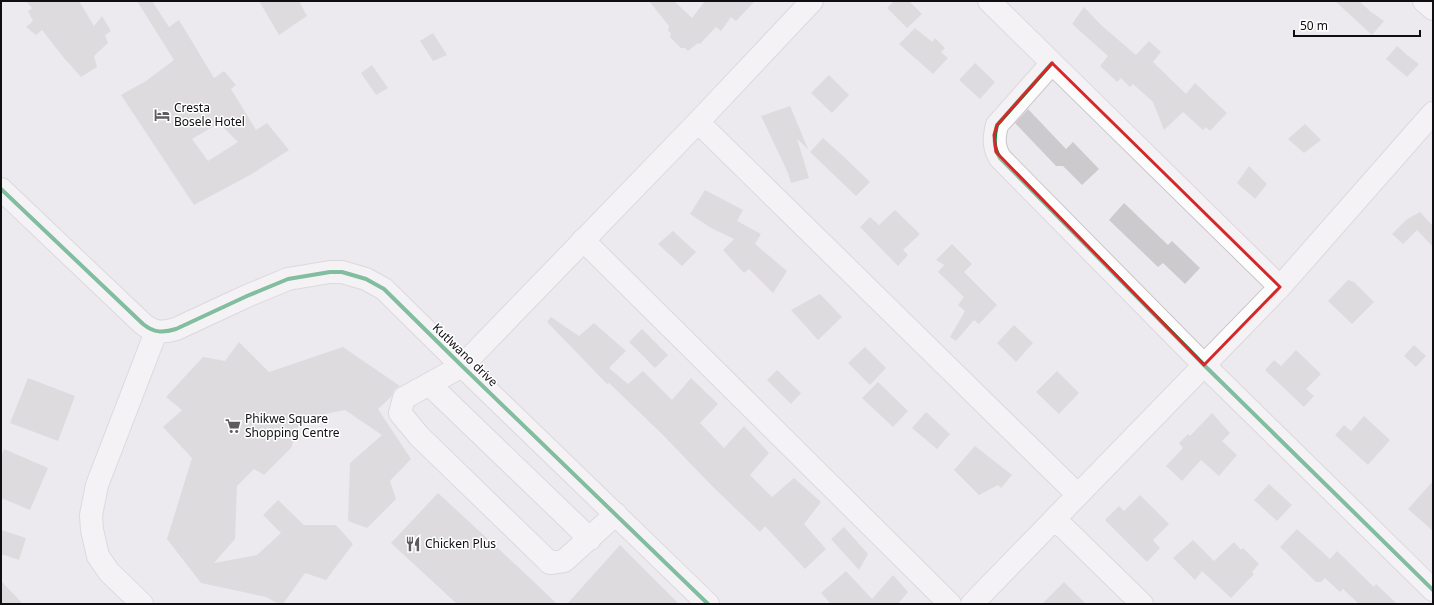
<svg xmlns="http://www.w3.org/2000/svg" width="1434" height="605" viewBox="0 0 1434 605" font-family="'Noto Sans',sans-serif">
<style>
.building{fill:#cccacd;fill-rule:evenodd}
.lines{fill:none;stroke-linecap:round;stroke-linejoin:round}
.minor-casing{stroke:#c8c6ca;stroke-width:24}
.minor{stroke:#fcfcfd;stroke-width:22}
.cycleway-casing{stroke:#fff;stroke-width:6}
.cycleway{stroke:#00873e;stroke-width:4}
.marked{fill:none;stroke:#d62828;stroke-width:3;stroke-linejoin:round}
.labels{text-anchor:middle;stroke-width:3;stroke-linejoin:round;paint-order:stroke}
.poi-label{font-size:12px;fill:#0f0e10;stroke:#fff;text-anchor:start}
.street-label{font-size:12px;fill:#0f0e10;stroke:#fff}
</style>
<rect width="100%" height="100%" fill="#edeaef"/>
<path class="building" d="M 26,1 L 79,1 L 94,26 L 102,16 L 111,31 L 105,35 L 108,43 L 94,56 L 97,67 L 81,77 L 64,58 L 42,30 L 36,35 L 26,27 L 33,21 L 28,11 L 32,8 Z
M 137,1 L 152,1 L 169,27 L 179,20 L 214,78 L 224,71 L 236,85 L 231,89 L 256,130 L 267,123 L 289,150 L 250,175 L 194,205 L 121,95 L 146,81 L 174,60 ZM 219,123 L 238,142 L 208,161 L 192,139 Z
M 259,1 L 299,1 L 307,16 L 279,35 Z
M 649,1 L 674,1 L 692,18 L 705,1 L 755,1 L 736,21 L 731,17 L 721,31 L 716,27 L 700,44 L 698,43 L 688,51 L 685,48 L 681,48 L 670,37 L 671,33 L 668,31 L 669,26 Z
M 894,1 L 909,1 L 922,14 L 907,28 L 887,8 Z
M 1335,1 L 1359,1 L 1371,12 L 1384,21 L 1372,35 Z
M 1084,7 L 1101,25 L 1136,55 L 1149,41 L 1161,52 L 1153,62 L 1186,94 L 1195,83 L 1227,113 L 1210,131 L 1206,127 L 1203,130 L 1183,112 L 1164,130 L 1153,102 L 1133,84 L 1130,87 L 1121,78 L 1117,82 L 1100,66 L 1108,56 L 1072,24 Z
M 915,28 L 932,42 L 935,38 L 945,48 L 941,52 L 948,58 L 933,74 L 899,44 Z
M 433,33 L 447,55 L 433,61 L 420,41 Z
M 1397,46 L 1407,55 L 1419,64 L 1407,77 L 1386,59 Z
M 975,63 L 995,82 L 980,99 L 959,80 Z
M 372,65 L 388,88 L 376,95 L 361,73 Z
M 829,75 L 849,95 L 832,113 L 811,93 Z
M 790,106 L 808,149 L 797,139 L 809,178 L 791,183 L 788,173 L 761,116 Z
M 1028,109 L 1066,149 L 1073,142 L 1099,169 L 1082,185 L 1063,166 L 1056,166 L 1015,123 Z
M 1305,124 L 1321,140 L 1304,153 L 1288,139 Z
M 823,138 L 843,156 L 870,182 L 856,196 L 810,152 Z
M 1249,166 L 1267,184 L 1255,199 L 1237,183 Z
M 705,190 L 743,210 L 737,221 L 761,234 L 755,244 L 787,271 L 773,293 L 749,269 L 744,273 L 723,250 L 734,239 L 711,228 L 690,214 Z
M 1124,203 L 1168,245 L 1172,241 L 1200,268 L 1185,284 L 1163,263 L 1158,267 L 1109,220 Z
M 895,210 L 920,234 L 903,250 L 908,255 L 898,266 L 860,227 L 870,217 L 879,225 Z
M 1420,212 L 1433,226 L 1433,247 L 1417,230 L 1403,244 L 1392,234 L 1406,220 Z
M 673,231 L 696,252 L 682,266 L 658,244 Z
M 952,244 L 972,264 L 964,272 L 997,305 L 979,324 L 974,320 L 956,341 L 950,337 L 965,311 L 958,305 L 964,297 L 938,272 L 944,265 L 936,260 Z
M 1348,280 L 1354,282 L 1374,302 L 1352,324 L 1328,301 Z
M 820,294 L 842,317 L 818,340 L 791,310 Z
M 551,317 L 579,336 L 594,323 L 626,351 L 609,368 L 628,384 L 643,371 L 672,400 L 691,378 L 718,404 L 700,423 L 724,448 L 744,426 L 769,453 L 750,475 L 772,497 L 794,478 L 821,502 L 804,524 L 826,549 L 805,569 L 765,526 L 760,532 L 711,485 L 662,434 L 609,383 L 607,384 L 547,322 Z
M 1014,325 L 1033,343 L 1016,362 L 997,343 Z
M 642,329 L 668,355 L 655,368 L 629,342 Z
M 239,342 L 269,372 L 343,347 L 400,386 L 394,390 L 392,396 L 378,409 L 411,459 L 390,481 L 396,499 L 367,528 L 348,521 L 350,463 L 382,435 L 345,410 L 301,419 L 291,448 L 264,475 L 254,469 L 237,486 L 235,539 L 214,563 L 257,555 L 281,533 L 263,515 L 278,500 L 304,525 L 336,525 L 353,544 L 326,580 L 305,573 L 283,604 L 279,604 L 266,597 L 201,583 L 167,539 L 192,458 L 163,427 L 182,410 L 166,397 L 203,357 L 225,361 Z
M 1414,345 L 1426,356 L 1416,367 L 1404,356 Z
M 865,347 L 886,368 L 870,385 L 848,363 Z
M 1296,350 L 1321,374 L 1306,389 L 1314,396 L 1304,407 L 1265,370 L 1274,360 L 1281,366 Z
M 777,370 L 801,393 L 791,404 L 767,380 Z
M 1057,371 L 1079,393 L 1059,414 L 1036,392 Z
M 28,378 L 75,396 L 58,441 L 10,423 Z
M 878,382 L 908,411 L 893,427 L 862,398 Z
M 926,412 L 950,434 L 937,449 L 912,428 Z
M 1212,413 L 1230,433 L 1222,441 L 1237,455 L 1219,476 L 1201,460 L 1182,481 L 1166,466 L 1183,448 L 1179,443 L 1188,434 L 1190,436 Z
M 1364,416 L 1390,440 L 1368,465 L 1335,435 L 1344,425 L 1351,431 Z
M 975,446 L 1012,475 L 1001,488 L 998,485 L 979,495 L 954,470 Z
M 4,449 L 48,468 L 30,510 L 1,498 L 1,457 Z
M 1433,481 L 1433,531 L 1408,509 Z
M 1269,484 L 1292,505 L 1277,521 L 1254,500 Z
M 438,493 L 530,578 L 557,604 L 457,604 L 391,543 Z
M 1140,495 L 1169,524 L 1153,540 L 1160,548 L 1147,562 L 1105,520 L 1119,506 L 1124,511 Z
M 844,527 L 868,554 L 859,570 L 831,539 Z
M 1297,529 L 1330,559 L 1337,551 L 1374,587 L 1376,584 L 1397,604 L 1359,604 L 1343,589 L 1340,592 L 1325,578 L 1321,582 L 1316,582 L 1280,547 Z
M 1,530 L 26,538 L 19,560 L 1,554 Z
M 1193,540 L 1214,561 L 1234,542 L 1241,550 L 1243,548 L 1259,564 L 1252,572 L 1254,574 L 1231,598 L 1202,571 L 1195,580 L 1173,558 Z
M 620,545 L 679,604 L 567,604 Z
M 846,571 L 872,599 L 893,575 L 908,592 L 898,604 L 831,604 L 821,593 Z
M 1,581 L 23,604 L 1,604 Z
M 1064,582 L 1086,604 L 1042,604 Z"/>
<g class="lines">
<defs>
<path id="minor" d="M 989,1 L 1280,287
M 1424,1 L 1433,9
M 1052,63 L 997,125 C 994,137 993,147 1000,158 L 1204,365 L 1433,590
M 698,122 L 1078,495
M 1,189 L 143,324 C 154,333 163,333 176,329 L 247,296 L 288,279 L 330,272 L 342,272 L 366,279 L 384,289 L 462,366 L 708,604
M 583,240 L 950,604
M 429,384 L 590,539
M 616,514 L 564,561 L 550,563 L 419,436 L 400,413 L 404,398 L 462,366 L 698,122 L 812,1
M 1055,519 L 1142,604
M 142,604 L 109,572 L 98,556 L 92,530 L 91,515 L 97,485 L 156,332
M 972,604 L 1280,287 L 1433,113"/>
</defs>
<use href="#minor" class="minor-casing"/>
<use href="#minor" class="minor"/>
<defs>
<path id="cycleway" d="M 1052,63 L 997,125 C 994,137 993,147 1000,158 L 1204,365 L 1433,590
M 1,189 L 143,324 C 154,333 163,333 176,329 L 247,296 L 288,279 L 330,272 L 342,272 L 366,279 L 384,289 L 462,366 L 708,604"/>
</defs>
<use href="#cycleway" class="cycleway-casing"/>
<use href="#cycleway" class="cycleway"/>
</g>
<path d="M0 0H1434V605H0ZM 1052,63 L 1280,287 L 1204,365 L 996,152 L 994,135 L 997,125 Z" fill="#edeaef" fill-opacity=".55" fill-rule="evenodd"/>
<path class="marked" d="M 1052,63 L 1280,287 L 1204,365 L 996,152 L 994,135 L 997,125 Z"/>
<defs>
<symbol id="hotel-bare" viewBox="-9 -9 18 18"><path d="M-6-4.5h1.5V1H6V5H4.5V3h-9V5H-6ZM-4 0a1.8 1.8 0 1 1 3.6 0ZM.5 0V-2.5h3Q6-2.5 6 0Z" fill="#5d5b5e" stroke="#fff" stroke-width="2.5" paint-order="stroke"/></symbol>
<symbol id="supermarket-bare" viewBox="-9 -9 18 18"><path d="M-6-5.5h2.5l.6 2H6L4.5 2H-2.5L-4.4-4H-6ZM-1.5 3.2a1.3 1.3 0 1 0 .1 0ZM3 3.2a1.3 1.3 0 1 0 .1 0Z" fill="#5d5b5e" stroke="#fff" stroke-width="2.5" paint-order="stroke"/></symbol>
<symbol id="restaurant-bare" viewBox="-9 -9 18 18"><path d="M-5-6h1v4h1v-4h1v4h1v-4h1v5L-1.5 .5V6h-2V.5L-5-1ZM5-6V6H3V1.5H1.5Q1.5-4 5-6Z" fill="#5d5b5e" stroke="#fff" stroke-width="2.5" paint-order="stroke"/></symbol>
</defs>
<g fill-rule="evenodd">
<use href="#hotel-bare" x="151" y="104" width="22" height="22"/>
<use href="#supermarket-bare" x="222" y="415" width="22" height="22"/>
<use href="#restaurant-bare" x="402" y="533" width="22" height="22"/>
</g>
<g class="labels">
<g class="poi-label">
<text x="174" y="112">Cresta<tspan x="174" dy="14">Bosele Hotel</tspan></text>
<text x="245" y="423">Phikwe Square<tspan x="245" dy="14">Shopping Centre</tspan></text>
<text x="425" y="548">Chicken Plus</text>
</g>
<g class="street-label">
<text transform="translate(465 355) rotate(44)" y="4">Kutlwano drive</text>
</g>
</g>
<rect width="1434" height="605" fill="none" stroke="#0f0e10" stroke-width="4"/>
<path d="M1294 30v6h126v-6" fill="none" stroke="#0f0e10" stroke-width="2"/>
<text x="1300" y="30" font-size="12" fill="#0f0e10" stroke="#ffffff" stroke-width="3" paint-order="stroke">50 m</text>
</svg>
